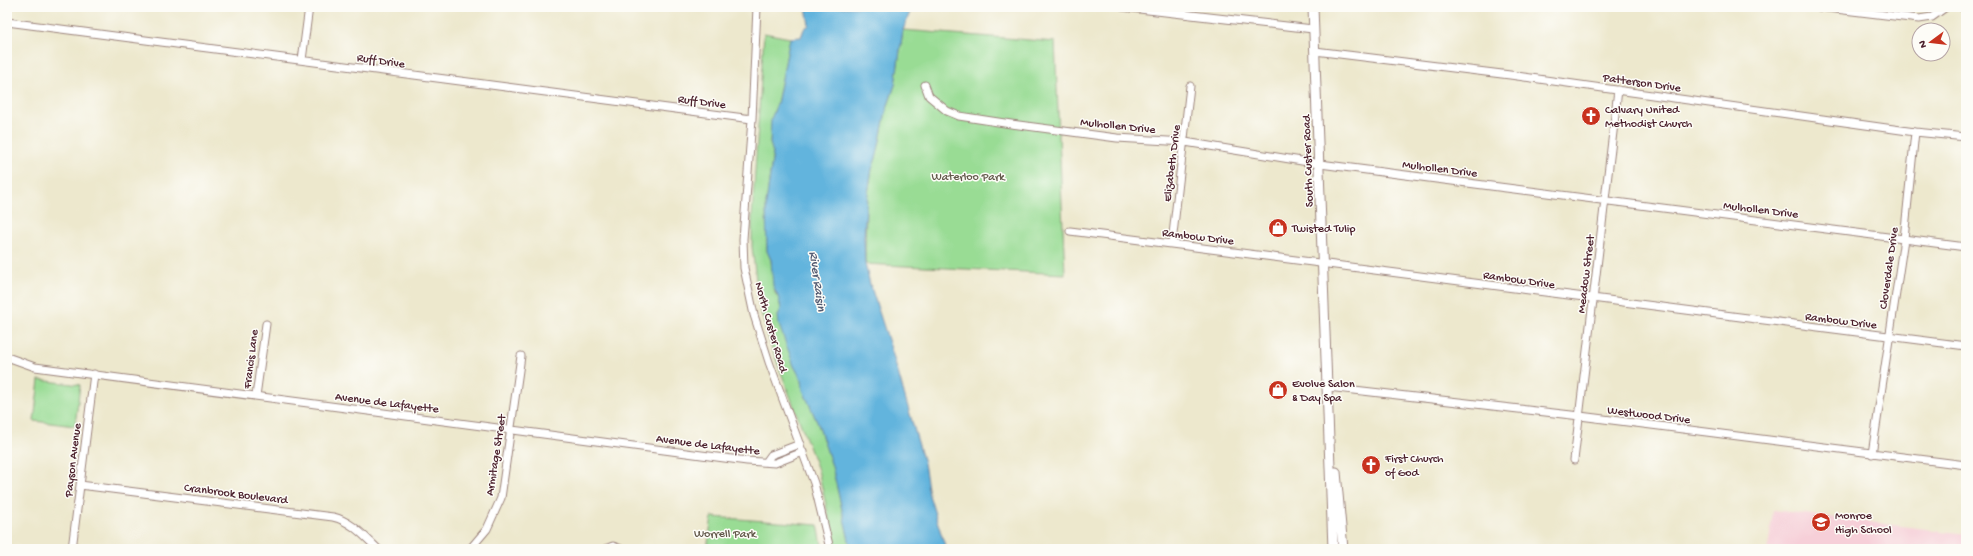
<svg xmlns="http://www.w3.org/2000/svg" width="1973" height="556" viewBox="0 0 1973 556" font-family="'Gochi Hand',sans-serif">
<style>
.built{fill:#f6cfd8}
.green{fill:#99dc94;stroke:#727e60}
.water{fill:#62b4dd;stroke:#566a84}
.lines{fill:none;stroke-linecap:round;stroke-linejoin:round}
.minor-casing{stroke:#9c847c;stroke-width:9}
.major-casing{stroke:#9c847c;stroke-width:11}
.minor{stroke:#fff;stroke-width:7}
.major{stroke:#fff;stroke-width:9}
.labels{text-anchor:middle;stroke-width:3;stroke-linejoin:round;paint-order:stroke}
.street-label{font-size:12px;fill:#4a1f2b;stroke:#fdfcf7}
.poi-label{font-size:12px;fill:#4a1f2b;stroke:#fdfcf7;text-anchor:start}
.park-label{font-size:12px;fill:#62584a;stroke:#fdfcf7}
.water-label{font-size:13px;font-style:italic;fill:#545b72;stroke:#fdfcf7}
</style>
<rect width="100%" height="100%" fill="#fdfcf7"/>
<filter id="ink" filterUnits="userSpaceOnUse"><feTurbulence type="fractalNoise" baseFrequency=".025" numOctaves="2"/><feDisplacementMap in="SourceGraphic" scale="8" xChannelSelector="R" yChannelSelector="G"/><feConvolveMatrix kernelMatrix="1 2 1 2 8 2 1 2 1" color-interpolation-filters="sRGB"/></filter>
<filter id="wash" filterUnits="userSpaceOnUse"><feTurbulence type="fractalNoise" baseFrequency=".012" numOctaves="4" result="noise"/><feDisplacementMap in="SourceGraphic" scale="16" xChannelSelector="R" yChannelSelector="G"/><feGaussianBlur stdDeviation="0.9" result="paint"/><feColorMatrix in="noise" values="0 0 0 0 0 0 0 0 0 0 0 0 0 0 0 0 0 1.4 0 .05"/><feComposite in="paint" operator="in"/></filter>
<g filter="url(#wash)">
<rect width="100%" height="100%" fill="#ede8cd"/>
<path class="built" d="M 1773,510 L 1966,534 L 1966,549 L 1768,549 Z"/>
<path class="green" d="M 903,30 L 1055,42 L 1065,274 L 865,264 L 866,206 L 872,169 L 877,155 L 886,111 L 895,85 Z
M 764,33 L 790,38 L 777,104 L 774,111 L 770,143 L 773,152 L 766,204 L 767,251 L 771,260 L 775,293 L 779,299 L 781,309 L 778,316 L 794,366 L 802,380 L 803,390 L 818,424 L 832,466 L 851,549 L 836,549 L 818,470 L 771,346 L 759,305 L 752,247 L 752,217 Z
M 39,380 L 80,385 L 75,426 L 34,421 Z
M 712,517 L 818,525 L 823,549 L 707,549 Z"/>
<path class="water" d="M 806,7 L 912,7 L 903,30 L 895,85 L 886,111 L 877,155 L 872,169 L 866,206 L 864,237 L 865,264 L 870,284 L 893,355 L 924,463 L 929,495 L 946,549 L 851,549 L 832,466 L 818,424 L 803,390 L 802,380 L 794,366 L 779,325 L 778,316 L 781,309 L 779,299 L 773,286 L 771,260 L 767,251 L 766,204 L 773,153 L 770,143 L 771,119 L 777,104 L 790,38 L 801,37 L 804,29 L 809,25 Z"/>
</g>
<g filter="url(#ink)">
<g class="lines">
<defs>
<path id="minor" d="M 757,7 L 752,119 L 743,239 L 744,268 L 754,315 L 769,362 L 814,483 L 830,549
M 1122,7 L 1313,29
M 1819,7 L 1919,19 L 1932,17 L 1946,7
M 1961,7 L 1966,10
M 7,22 L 752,119
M 1315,51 L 1510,75 L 1915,132 L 1966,137
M 302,60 L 309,7
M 925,85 L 929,96 L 947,111 L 959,116 L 1011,124 L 1117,138 L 1185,142 L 1320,164 L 1966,247
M 1070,231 L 1966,346
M 1172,243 L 1190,86
M 7,357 L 35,367 L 747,461 L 775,463 L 803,452
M 1328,387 L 1580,416 L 1966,465
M 256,396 L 266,324
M 1872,454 L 1904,239 L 1915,132
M 1574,460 L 1618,90
M 766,462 L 771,455 L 800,444
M 80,485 L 333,517 C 351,521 364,536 378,549
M 72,549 L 94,374
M 470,549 L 487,529 L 501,498 L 521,356
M 605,549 L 613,546 L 621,549"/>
<path id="major" d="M 1313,7 L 1333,549
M 1336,472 L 1343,549"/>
</defs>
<use href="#minor" class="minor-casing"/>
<use href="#major" class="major-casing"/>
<use href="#minor" class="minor"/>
<use href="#major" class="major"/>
</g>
</g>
<defs>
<symbol id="church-disc" viewBox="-11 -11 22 22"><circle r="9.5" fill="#c8321e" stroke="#fdfcf7"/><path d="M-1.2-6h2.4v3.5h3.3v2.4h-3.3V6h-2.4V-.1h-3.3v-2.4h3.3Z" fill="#fff"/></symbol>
<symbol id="shop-disc" viewBox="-11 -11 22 22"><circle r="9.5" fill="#c8321e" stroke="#fdfcf7"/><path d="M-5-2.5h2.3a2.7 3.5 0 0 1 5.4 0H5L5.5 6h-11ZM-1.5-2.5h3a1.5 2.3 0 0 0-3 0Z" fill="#fff"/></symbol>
<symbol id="school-disc" viewBox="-11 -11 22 22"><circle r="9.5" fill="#c8321e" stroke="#fdfcf7"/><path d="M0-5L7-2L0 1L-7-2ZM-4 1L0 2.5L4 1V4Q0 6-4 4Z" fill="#fff"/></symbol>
</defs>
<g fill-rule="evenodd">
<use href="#church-disc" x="1580" y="105" width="22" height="22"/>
<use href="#shop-disc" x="1267" y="217" width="22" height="22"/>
<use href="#shop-disc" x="1267" y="379" width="22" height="22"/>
<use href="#church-disc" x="1360" y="454" width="22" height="22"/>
<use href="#school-disc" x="1810" y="511" width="22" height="22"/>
</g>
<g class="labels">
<g class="street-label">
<text transform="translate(381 60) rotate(8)" y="4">Ruff Drive</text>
<text transform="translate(1642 82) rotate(8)" y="4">Patterson Drive</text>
<text transform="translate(702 101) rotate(7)" y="4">Ruff Drive</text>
<text transform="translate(1118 125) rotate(6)" y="4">Mulhollen Drive</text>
<text transform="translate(1307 161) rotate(-92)" y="4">South Custer Road</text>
<text transform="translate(1171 163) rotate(-83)" y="4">Elizabeth Drive</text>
<text transform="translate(1440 168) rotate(7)" y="4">Mulhollen Drive</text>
<text transform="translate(1761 209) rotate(7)" y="4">Mulhollen Drive</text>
<text transform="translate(1198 236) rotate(7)" y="4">Rambow Drive</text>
<text transform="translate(1888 268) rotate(-82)" y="4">Cloverdale Drive</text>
<text transform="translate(1585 274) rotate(-83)" y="4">Meadow Street</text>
<text transform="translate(1519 279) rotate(8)" y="4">Rambow Drive</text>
<text transform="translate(1841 320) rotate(7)" y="4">Rambow Drive</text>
<text transform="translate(772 327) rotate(74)" y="4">North Custer Road</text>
<text transform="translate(250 359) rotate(-83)" y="4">Francis Lane</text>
<text transform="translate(387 402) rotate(7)" y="4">Avenue de Lafayette</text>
<text transform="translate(1649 414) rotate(7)" y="4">Westwood Drive</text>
<text transform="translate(708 444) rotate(7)" y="4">Avenue de Lafayette</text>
<text transform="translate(495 455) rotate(-81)" y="4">Armitage Street</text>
<text transform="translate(72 460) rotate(-83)" y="4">Payson Avenue</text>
<text transform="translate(236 493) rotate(7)" y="4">Cranbrook Boulevard</text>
</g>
<g class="poi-label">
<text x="1605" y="113">Calvary United<tspan x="1605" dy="14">Methodist Church</tspan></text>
<text x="1292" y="232">Twisted Tulip</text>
<text x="1292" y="387">Evolve Salon<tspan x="1292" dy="14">&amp; Day Spa</tspan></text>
<text x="1385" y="462">First Church<tspan x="1385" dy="14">of God</tspan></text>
<text x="1835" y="519">Monroe<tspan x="1835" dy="14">High School</tspan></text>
</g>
<g class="park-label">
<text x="968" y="180">Waterloo Park</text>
<text x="725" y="537">Worrell Park</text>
</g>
<g class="water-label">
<text transform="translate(819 281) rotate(82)" y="5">River Raisin</text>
</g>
</g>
<rect width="1973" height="556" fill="none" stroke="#fdfcf7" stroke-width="24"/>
<g transform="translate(1931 42) rotate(255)"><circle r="19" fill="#fdfcf7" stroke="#b5a4a5"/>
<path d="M0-3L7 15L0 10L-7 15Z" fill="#c8321e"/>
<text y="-6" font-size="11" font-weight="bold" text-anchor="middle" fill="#4a1f2b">N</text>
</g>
</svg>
